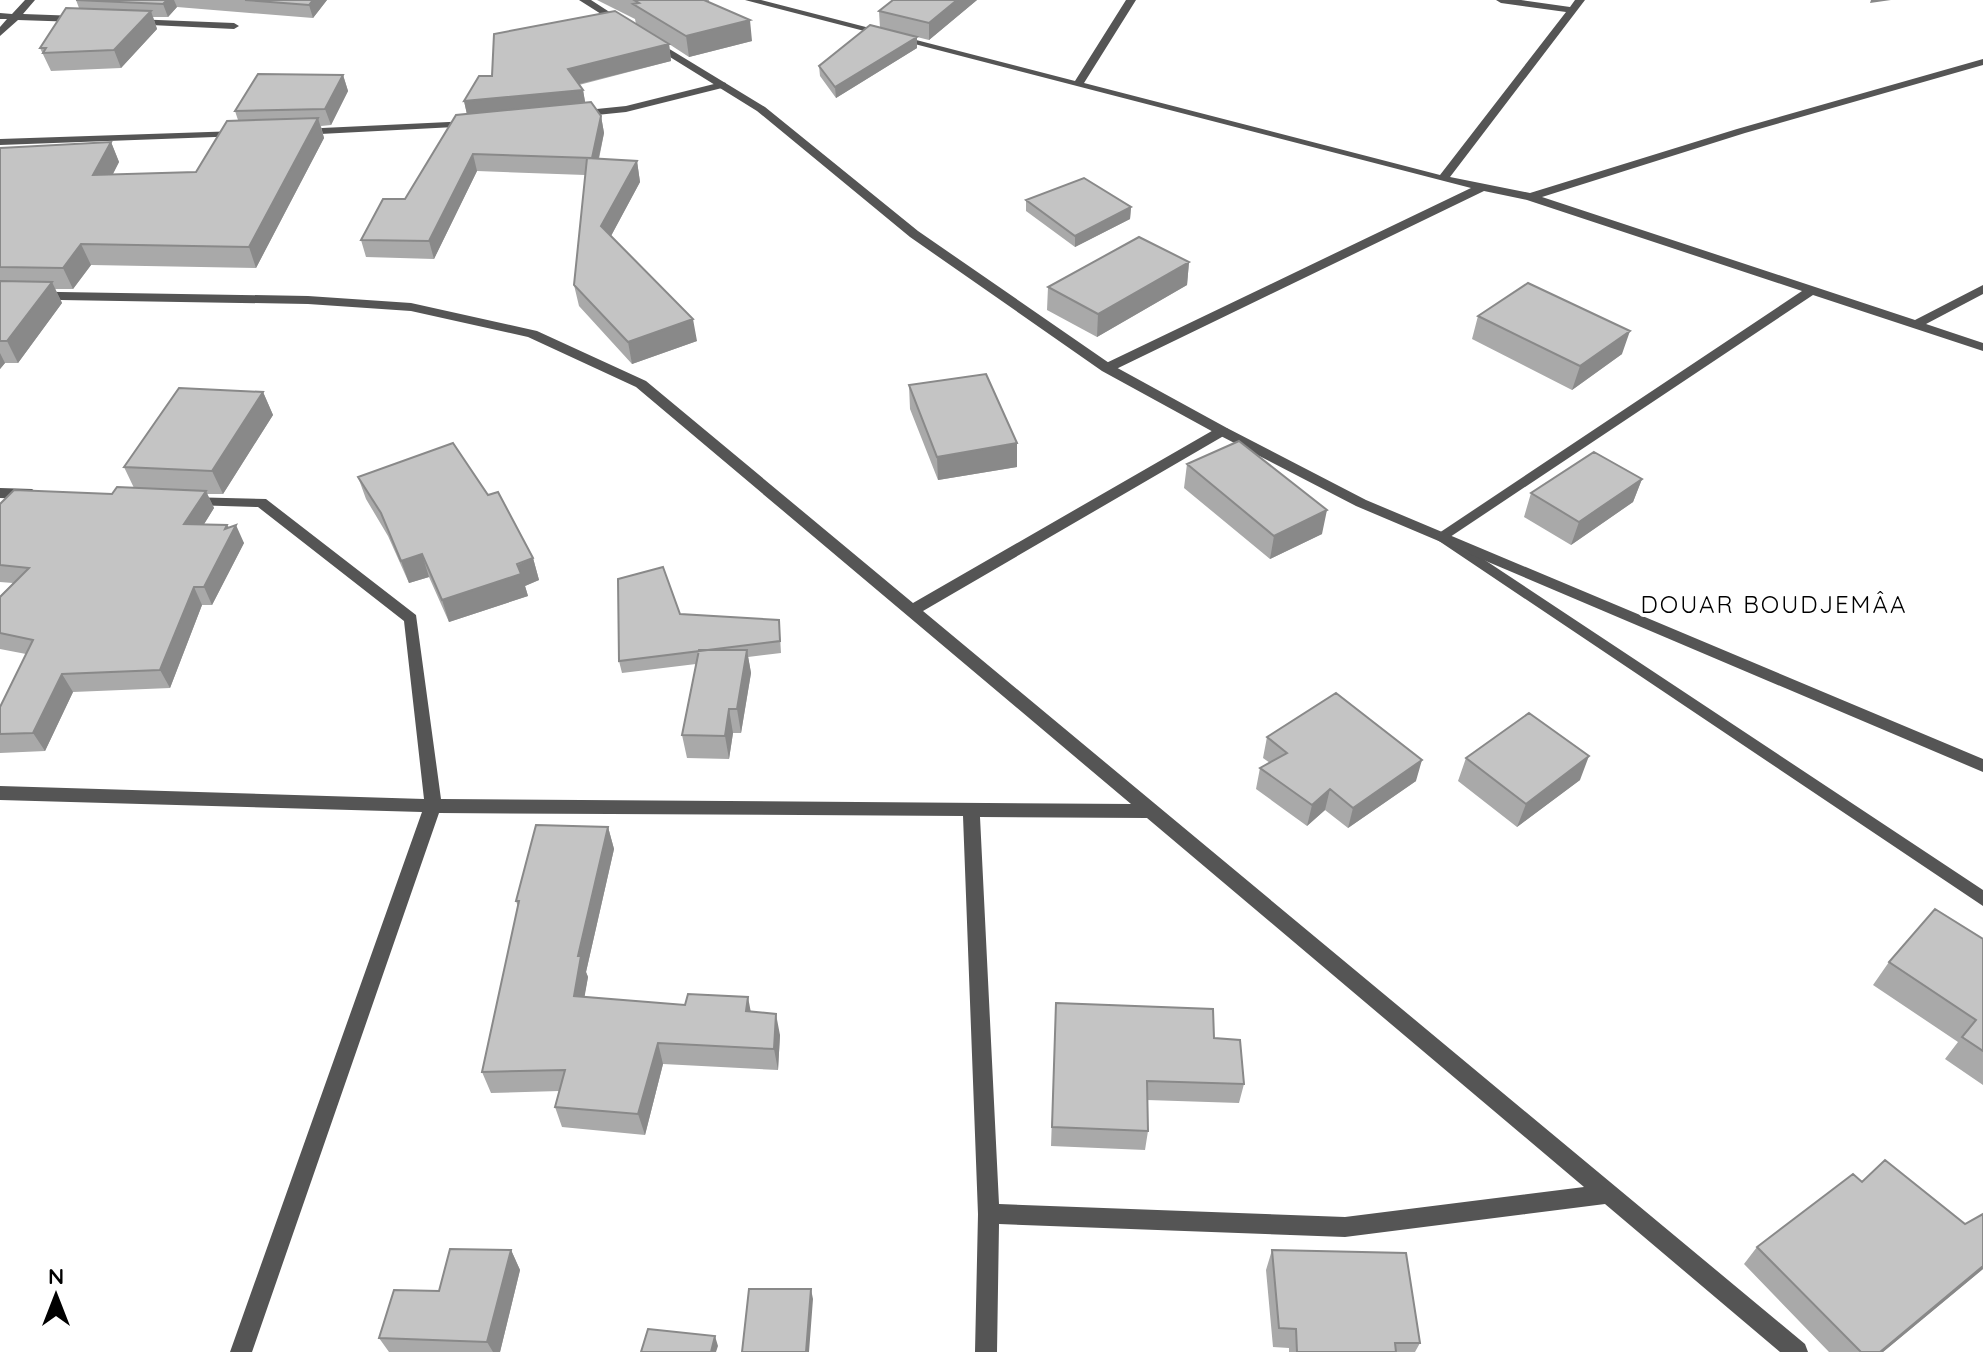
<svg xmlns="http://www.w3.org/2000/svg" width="1983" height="1352" viewBox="0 0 1983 1352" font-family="Quicksand,sans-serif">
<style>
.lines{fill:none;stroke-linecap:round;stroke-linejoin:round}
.minor{fill:#555;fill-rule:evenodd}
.tertiary{fill:#555;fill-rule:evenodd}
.wall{fill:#a9a9a9}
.shaded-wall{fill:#898989}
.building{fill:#c4c4c4;stroke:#898989;stroke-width:2}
.labels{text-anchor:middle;stroke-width:8;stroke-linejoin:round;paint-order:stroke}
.neighbourhood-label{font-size:24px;letter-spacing:2px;fill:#000;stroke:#fff}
</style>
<rect width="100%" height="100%" fill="#fff"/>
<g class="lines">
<path class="minor" d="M 25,0 L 35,0 L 23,14 L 78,16 L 83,19 L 78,22 L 18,20 L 0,36 L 0,27 L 7,19 L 0,19 L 0,13 L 12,14 Z
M 745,0 L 761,0 L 1075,81 L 1126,0 L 1136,0 L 1084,83 L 1440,175 L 1566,12 L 1501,3 L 1496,0 L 1521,0 L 1570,7 L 1575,0 L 1585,0 L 1450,177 L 1530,193 L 1737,129 L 1983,59 L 1983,65 L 1745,133 L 1542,197 L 1915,320 L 1983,285 L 1983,294 L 1926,324 L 1983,343 L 1983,351 L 1813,295 L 1450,537 L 1983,890 L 1983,906 L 1433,537 L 1802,291 L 1527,200 L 1484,191 L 1112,371 L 1102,371 L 1102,365 L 1471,188 Z
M 133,19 L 234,23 L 239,26 L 234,29 L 130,24 L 128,22 Z
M 722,82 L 726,83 L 726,87 L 626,112 L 577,117 L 572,114 L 577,111 L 626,106 Z
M 470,121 L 475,124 L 474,126 L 301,135 L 296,132 L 301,129 Z
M 238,131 L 242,132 L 242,136 L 0,145 L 0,139 Z
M 0,291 L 308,296 L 411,303 L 537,331 L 646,381 L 913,603 L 1217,428 L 1227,428 L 1229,431 L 1227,434 L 923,611 L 1805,1344 L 1808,1352 L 1780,1352 L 1605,1204 L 1345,1237 L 999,1224 L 997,1352 L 975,1352 L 978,1214 L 963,816 L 439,813 L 252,1352 L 230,1352 L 422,812 L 0,800 L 0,786 L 424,799 L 404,621 L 258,507 L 191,505 L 186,503 L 184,500 L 186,497 L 266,499 L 416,615 L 441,799 L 1131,804 L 636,387 L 528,337 L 411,311 L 308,304 L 0,299 ZM 980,817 L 1147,818 L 1584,1187 L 1345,1217 L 999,1204 Z
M 0,488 L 32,489 L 39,494 L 32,499 L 0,498 Z"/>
<path class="tertiary" d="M 579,0 L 591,0 L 628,24 L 620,26 Z
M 653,39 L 765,107 L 918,231 L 1112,365 L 1227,428 L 1366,500 L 1983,759 L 1983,772 L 1356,506 L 1217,434 L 1102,371 L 910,237 L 757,111 L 649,44 L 648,42 Z"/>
</g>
<path class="wall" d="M 76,0 L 327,0 L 313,18 L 177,7 L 168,17 L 153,17 L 157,29 L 121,68 L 51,71 L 40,48 L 79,8 Z
M 597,0 L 709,0 L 709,2 L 752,41 L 689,57 L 669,44 L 671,61 L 579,85 L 583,90 L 585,102 L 601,116 L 604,133 L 599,159 L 637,161 L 640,182 L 611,236 L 697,341 L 632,364 L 579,306 L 574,285 L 585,175 L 477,171 L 434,259 L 366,257 L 361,240 L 405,199 L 467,114 L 464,101 L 492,76 L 636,24 L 635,19 Z
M 893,0 L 977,0 L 929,40 L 917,37 L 917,48 L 836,98 L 820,76 L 819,66 L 880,28 L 879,11 Z
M 343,75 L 348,91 L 331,125 L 321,126 L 324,138 L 256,268 L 91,265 L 73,289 L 55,289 L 62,303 L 18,363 L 5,363 L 0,369 L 0,148 L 111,142 L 119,162 L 112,175 L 196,172 L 238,120 L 235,111 Z
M 1026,200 L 1131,207 L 1130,219 L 1075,247 L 1026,211 Z
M 1189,262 L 1187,285 L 1097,337 L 1047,310 L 1048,287 Z
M 1478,316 L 1622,354 L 1572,390 L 1472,339 Z
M 909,385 L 1017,467 L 938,480 L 910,409 Z
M 263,392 L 273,415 L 223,494 L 207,494 L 214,508 L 204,524 L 227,525 L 244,543 L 212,605 L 202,605 L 170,688 L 73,692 L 45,751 L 0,753 L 0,707 L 26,654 L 0,649 L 0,596 L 13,583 L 0,582 L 0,504 L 112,494 L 134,488 L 124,467 Z
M 1187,464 L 1322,534 L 1270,559 L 1184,488 Z
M 358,477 L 488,495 L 533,558 L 539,580 L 525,586 L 528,596 L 449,622 L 429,577 L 409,583 L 388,536 L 366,499 Z
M 1642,479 L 1633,502 L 1571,545 L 1524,517 L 1531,493 Z
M 680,614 L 779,620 L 781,653 L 748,657 L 751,673 L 741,733 L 733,733 L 729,759 L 687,758 L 682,735 L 696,664 L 622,673 L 619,661 Z
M 1267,737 L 1416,781 L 1348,828 L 1325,810 L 1307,826 L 1256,789 L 1260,768 L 1270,763 L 1263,758 Z
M 1466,758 L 1580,780 L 1517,827 L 1458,781 Z
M 608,827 L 614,849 L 586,972 L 588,977 L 584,997 L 751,1011 L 780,1035 L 778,1070 L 663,1064 L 645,1135 L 562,1127 L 555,1107 L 559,1091 L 491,1093 L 482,1072 L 518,907 L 516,901 Z
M 1983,939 L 1983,1085 L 1945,1059 L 1958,1042 L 1873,985 L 1889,962 Z
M 1056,1003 L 1214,1038 L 1244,1084 L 1239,1103 L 1147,1100 L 1148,1131 L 1145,1150 L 1051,1146 Z
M 1862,1182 L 1965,1224 L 1983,1269 L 1883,1352 L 1829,1352 L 1744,1264 L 1757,1247 Z
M 511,1250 L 520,1270 L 500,1352 L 389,1352 L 379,1338 L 439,1291 Z
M 1272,1250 L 1420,1343 L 1415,1352 L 1289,1352 L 1289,1348 L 1273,1347 L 1266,1270 Z"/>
<path class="shaded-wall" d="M 167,0 L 174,0 L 177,7 L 168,17 L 163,4 Z
M 313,0 L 327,0 L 313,18 L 309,5 Z
M 957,0 L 977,0 L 929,40 L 929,23 Z
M 1871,0 L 1891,0 L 1870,3 Z
M 151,11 L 157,29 L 121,68 L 114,50 Z
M 750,20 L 752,41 L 689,57 L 686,36 Z
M 917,37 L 917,48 L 836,98 L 835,87 Z
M 669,44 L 671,61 L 571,86 L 568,69 Z
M 343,75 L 348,91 L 331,125 L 325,109 Z
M 583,90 L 586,107 L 468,119 L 464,101 Z
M 601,116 L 604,133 L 595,175 L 592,158 Z
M 318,118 L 324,138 L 256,268 L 249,247 Z
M 111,142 L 119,162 L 102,196 L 93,175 Z
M 473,154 L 477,171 L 434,259 L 429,241 Z
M 637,161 L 640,182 L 605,247 L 601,226 Z
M 1131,207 L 1130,219 L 1075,247 L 1075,236 Z
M 81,244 L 91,265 L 73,289 L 63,268 Z
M 1189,262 L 1187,285 L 1097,337 L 1098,314 Z
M 52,282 L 62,303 L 18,363 L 7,341 Z
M 693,319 L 697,341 L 632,364 L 628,342 Z
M 1630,331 L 1622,354 L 1572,390 L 1580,366 Z
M 0,353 L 5,363 L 0,369 Z
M 263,392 L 273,415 L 223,494 L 212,471 Z
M 1017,443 L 1017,467 L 938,480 L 937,457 Z
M 1642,479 L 1633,502 L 1571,545 L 1579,522 Z
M 206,491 L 214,508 L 193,542 L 184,524 Z
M 1327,510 L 1322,534 L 1270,559 L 1274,536 Z
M 227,525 L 231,533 L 236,525 L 244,543 L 212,605 L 204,587 Z
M 422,554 L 429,577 L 409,583 L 401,561 Z
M 533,558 L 539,580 L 525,586 L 528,596 L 449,622 L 442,600 Z
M 194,587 L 202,605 L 170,688 L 160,670 Z
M 747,650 L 751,673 L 741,733 L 737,709 Z
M 62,674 L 73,692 L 45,751 L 33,733 Z
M 729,709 L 733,733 L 729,759 L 725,736 Z
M 1589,756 L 1580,780 L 1517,827 L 1526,804 Z
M 1422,760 L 1416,781 L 1348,828 L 1353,808 Z
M 1330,789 L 1325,810 L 1307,826 L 1312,805 Z
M 608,827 L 614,849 L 586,972 L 588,977 L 581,1017 L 574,996 L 578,956 Z
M 748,997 L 752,1018 L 746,1011 Z
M 776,1014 L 780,1035 L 778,1070 L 774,1049 Z
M 658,1043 L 663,1064 L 645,1135 L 638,1114 Z
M 511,1250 L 520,1270 L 500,1352 L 493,1352 L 487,1342 Z
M 1983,1266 L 1983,1269 L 1883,1352 L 1880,1352 Z
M 811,1289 L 813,1299 L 809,1352 L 806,1352 Z
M 715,1336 L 718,1346 L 716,1352 L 711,1352 Z"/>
<path class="building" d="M 76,0 L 167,0 L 163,4 Z
M 245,0 L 313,0 L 309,5 Z
M 634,0 L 704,0 L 750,20 L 686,36 L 633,4 L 639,3 Z
M 893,0 L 957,0 L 929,23 L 879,11 Z
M 66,8 L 151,11 L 114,50 L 43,53 L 46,48 L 40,48 Z
M 615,11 L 669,44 L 568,69 L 583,90 L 464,101 L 479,76 L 492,76 L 494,34 Z
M 870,25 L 917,37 L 835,87 L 819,66 Z
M 258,74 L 343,75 L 325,109 L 235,111 Z
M 591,102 L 601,116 L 592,158 L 473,154 L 429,241 L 361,240 L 383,199 L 405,199 L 456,115 Z
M 318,118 L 249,247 L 81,244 L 63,268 L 0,267 L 0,148 L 111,142 L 93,175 L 196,172 L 227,121 Z
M 587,158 L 637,161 L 601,226 L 693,319 L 628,342 L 574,285 Z
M 1084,178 L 1131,207 L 1075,236 L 1026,200 Z
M 1139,237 L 1189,262 L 1098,314 L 1048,287 Z
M 0,281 L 52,282 L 7,341 L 0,341 Z
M 1528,283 L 1630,331 L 1580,366 L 1478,316 Z
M 986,374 L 1017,443 L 937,457 L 909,385 Z
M 179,388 L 263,392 L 212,471 L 124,467 Z
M 1239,441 L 1327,510 L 1274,536 L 1187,464 Z
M 453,443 L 488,495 L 498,492 L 533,558 L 517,564 L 521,574 L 442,600 L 422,554 L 401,561 L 381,513 L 358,477 Z
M 1594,452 L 1642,479 L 1579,522 L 1531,493 Z
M 117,487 L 206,491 L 184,524 L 227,525 L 225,529 L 236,525 L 204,587 L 194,587 L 160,670 L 62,674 L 33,733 L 0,734 L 0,707 L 33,640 L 0,633 L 0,597 L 29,568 L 0,565 L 0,504 L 14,490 L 112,494 Z
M 663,567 L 680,614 L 779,620 L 780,641 L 619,661 L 618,579 Z
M 699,650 L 747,650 L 737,709 L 729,709 L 725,736 L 682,735 Z
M 1336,693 L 1422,760 L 1353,808 L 1330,789 L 1312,805 L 1260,768 L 1287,753 L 1267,737 Z
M 1529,713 L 1589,756 L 1526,804 L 1466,758 Z
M 536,825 L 608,827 L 578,956 L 581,956 L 574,996 L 685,1005 L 688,994 L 748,997 L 746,1011 L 776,1014 L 774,1049 L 658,1043 L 638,1114 L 555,1107 L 565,1070 L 482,1072 L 519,901 L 516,901 Z
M 1935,909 L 1983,939 L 1983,1051 L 1962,1037 L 1976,1020 L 1889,962 Z
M 1056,1003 L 1213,1009 L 1214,1038 L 1240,1040 L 1244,1084 L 1147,1081 L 1148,1131 L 1052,1127 Z
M 1885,1160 L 1965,1224 L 1983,1214 L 1983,1266 L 1880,1352 L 1861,1352 L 1757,1247 L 1853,1174 L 1862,1182 Z
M 450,1249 L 511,1250 L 487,1342 L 379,1338 L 394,1290 L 439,1291 Z
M 1272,1250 L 1406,1253 L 1420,1343 L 1395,1343 L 1396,1352 L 1297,1352 L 1296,1329 L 1279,1328 Z
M 749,1289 L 811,1289 L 806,1352 L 742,1352 Z
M 648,1329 L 715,1336 L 711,1352 L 641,1352 Z"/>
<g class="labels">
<g class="neighbourhood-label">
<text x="1774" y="613">DOUAR BOUDJEMÂA</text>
</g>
</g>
<g transform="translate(56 1296)" stroke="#ffffff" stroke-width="6" paint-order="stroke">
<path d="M0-6L14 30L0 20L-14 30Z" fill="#000000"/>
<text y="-12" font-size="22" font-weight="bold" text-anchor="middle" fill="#000000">N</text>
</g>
</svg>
